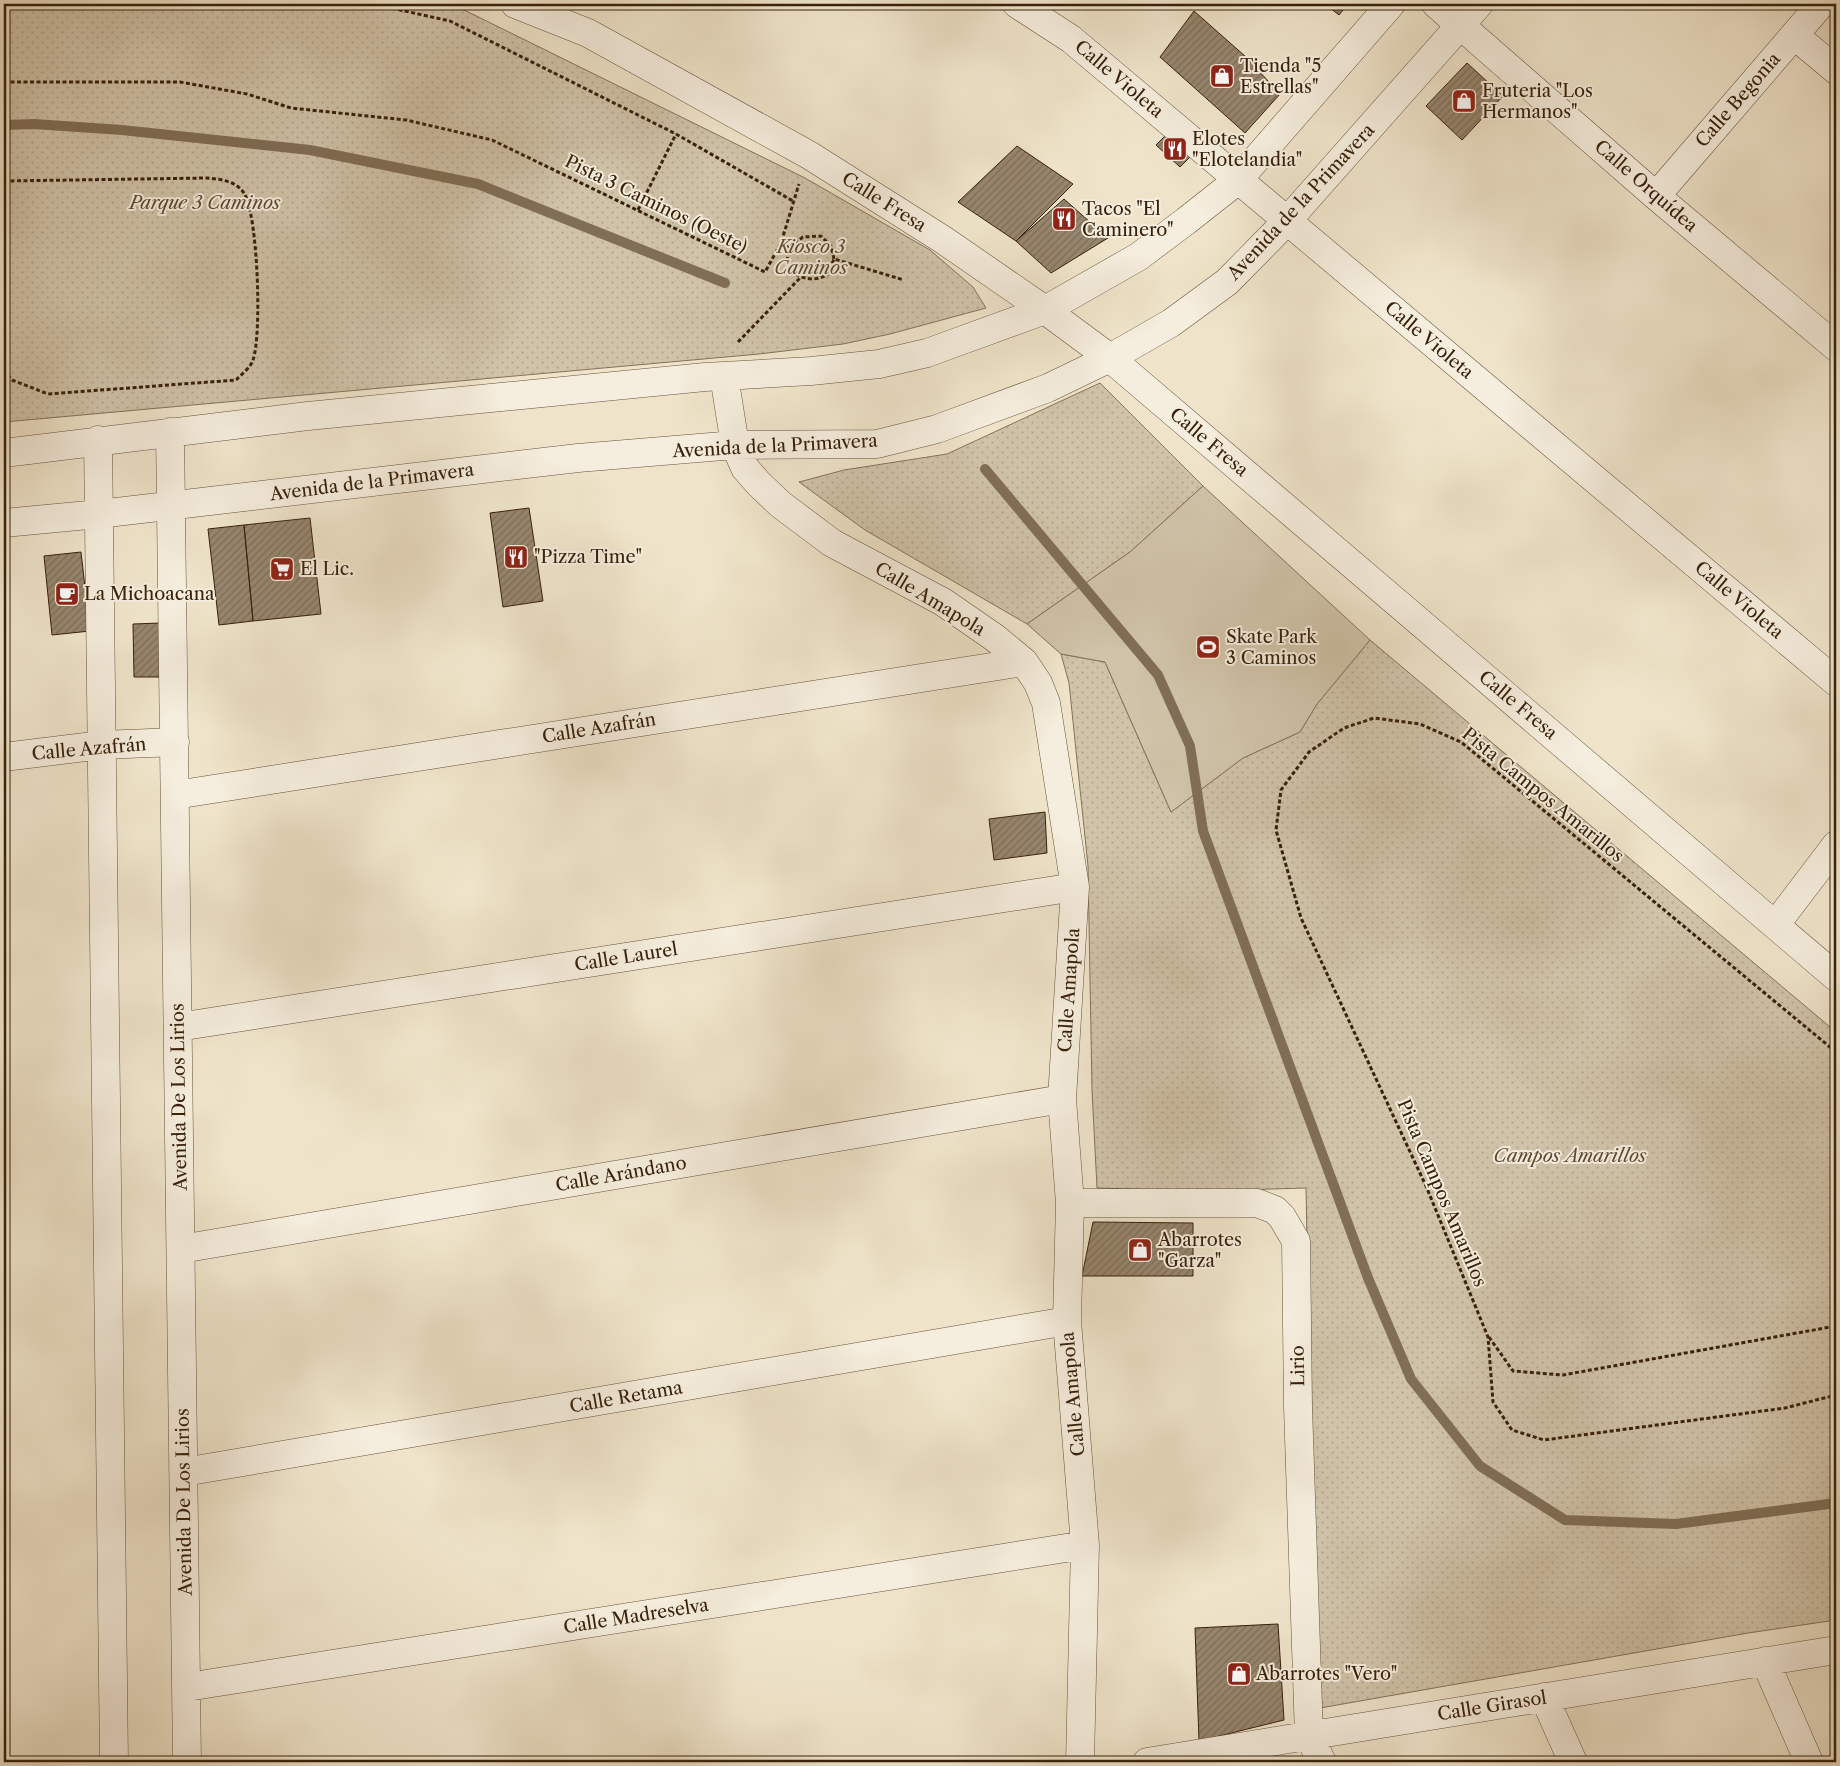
<svg xmlns="http://www.w3.org/2000/svg" width="1840" height="1766" viewBox="0 0 1840 1766" font-family="'Libre Caslon Text',serif">
<style>
.park{fill:url(#park-dots);stroke:#84725a}
.garden{fill:#d0c3a9;stroke:#84725a}
.lines{fill:none;stroke-linecap:round;stroke-linejoin:round}
.stream{stroke:#806e56;stroke-width:10}
.building{fill:url(#building-hatch);stroke:#37210a}
.minor-casing{stroke:#65523a;stroke-width:29}
.path{stroke:#37210a;stroke-width:3;stroke-dasharray:4 2.5;stroke-linecap:butt}
.minor{stroke:#f5eddd;stroke-width:28}
.labels{text-anchor:middle;stroke-width:4;stroke-linejoin:round;paint-order:stroke}
.poi-label{font-size:18px;fill:#37210a;stroke:#f5eddd;text-anchor:start}
.street-label{font-size:18px;fill:#37210a;stroke:#f5eddd}
.park-label{font-size:18px;font-style:italic;fill:#5d4a32;stroke:#f5eddd}
</style>
<defs>
<pattern id="park-dots" width="8" height="8" patternUnits="userSpaceOnUse" patternTransform="scale(1.25)"><rect width="8" height="8" fill="#d0c3a9"/><path d="M2 2h.1M6 6h.1" fill="none" stroke="#b3a790" stroke-width="1.8" stroke-linecap="round"/></pattern>
<pattern id="building-hatch" width="6" height="6" patternUnits="userSpaceOnUse" patternTransform="scale(1.25)"><rect width="6" height="6" fill="#97866e"/><path d="M-1 1l2-2M0 6l6-6M5 7l2-2" fill="none" stroke="#7c6d59"/></pattern>
</defs>
<rect width="100%" height="100%" fill="#efe4ca"/>
<filter id="stains"><feTurbulence type="fractalNoise" baseFrequency=".004" numOctaves="4"/><feColorMatrix values="0 0 0 0 .2 0 0 0 0 .09 0 0 0 0 .02 0 0 0 .5 -.17"/></filter>
<radialGradient id="worn" r=".72"><stop offset=".6" stop-color="#630" stop-opacity="0"/><stop offset="1" stop-color="#630" stop-opacity=".3"/></radialGradient>
<path class="park" d="M 4,4 L 452,4 L 805,178 L 930,250 L 973,287 L 986,308 L 890,334 L 843,344 L 759,354 L 4,422 Z
M 1100,383 L 1203,486 L 1130,552 L 1027,624 L 865,530 L 799,482 L 844,470 L 947,454 Z
M 1370,640 L 1836,1032 L 1836,1620 L 1748,1633 L 1320,1708 L 1315,1630 L 1306,1188 L 1203,1191 L 1097,1188 L 1092,1090 L 1088,866 L 1069,683 L 1061,654 L 1105,662 L 1171,812 L 1243,758 L 1300,732 L 1317,704 Z"/>
<path class="garden" d="M 1203,486 L 1370,640 L 1317,704 L 1300,732 L 1243,758 L 1171,812 L 1105,662 L 1061,654 L 1027,624 L 1130,552 Z"/>
<g class="lines">
<path class="stream" d="M 4,125 L 34,124 L 122,130 L 310,150 L 478,184 L 725,283
M 985,469 L 1158,675 L 1190,746 L 1203,831 L 1368,1278 L 1411,1379 L 1480,1466 L 1565,1520 L 1676,1524 L 1836,1503"/>
</g>
<path class="building" d="M 1325,4 L 1348,4 L 1339,15 Z
M 1194,11 L 1246,57 L 1280,94 L 1245,133 L 1160,57 Z
M 1467,63 L 1503,96 L 1462,140 L 1426,106 Z
M 1169,132 L 1194,153 L 1180,167 L 1156,145 Z
M 1017,146 L 1073,184 L 1016,241 L 958,202 Z
M 1064,199 L 1108,238 L 1051,273 L 1016,241 Z
M 529,508 L 543,601 L 503,607 L 490,513 Z
M 310,518 L 321,614 L 253,621 L 244,525 Z
M 244,525 L 253,621 L 219,625 L 208,529 Z
M 81,552 L 90,631 L 52,635 L 44,556 Z
M 161,623 L 162,677 L 134,677 L 133,624 Z
M 1045,812 L 1047,853 L 994,860 L 989,819 Z
M 1093,1222 L 1193,1223 L 1193,1276 L 1082,1276 Z
M 1278,1624 L 1284,1720 L 1199,1741 L 1195,1628 Z"/>
<g class="lines">
<defs>
<path id="minor" d="M 515,4 L 588,33 L 809,155 L 942,239 L 1045,310 L 1110,358 L 1836,977
M 1017,4 L 1071,39 L 1836,682
M 1436,4 L 1656,196 L 1836,347
M 1794,35 L 1836,70
M 1656,196 L 1821,4
M 724,376 L 735,445 L 745,468 L 759,484 L 780,504 L 832,543 L 943,602 L 995,638 L 1024,662 L 1038,683 L 1046,703 L 1075,887 L 1062,1099 L 1070,1203 L 1067,1321 L 1085,1545 L 1080,1762
M 170,432 L 187,1762
M 98,440 L 114,1762
M 4,453 L 308,416 L 705,377 L 811,371 L 879,364 L 927,353 L 1045,310 L 1138,257 L 1186,221 L 1238,180 L 1391,4
M 4,523 L 99,514 L 578,458 L 735,445 L 877,444 L 937,429 L 1048,388 L 1110,358 L 1171,323 L 1227,282 L 1287,221 L 1479,4
M 4,757 L 102,745 L 175,742
M 175,795 L 1024,662
M 1776,924 L 1836,845
M 178,1027 L 1075,887
M 1070,1203 L 1257,1203 L 1275,1210 L 1282,1217 L 1296,1241 L 1298,1407 L 1309,1736 L 1322,1762
M 181,1249 L 1062,1099
M 184,1472 L 1067,1321
M 1765,1661 L 1809,1762
M 187,1687 L 1085,1545
M 1544,1697 L 1573,1762
M 1147,1762 L 1836,1650"/>
</defs>
<use href="#minor" class="minor-casing"/>
<path class="path" d="M 373,4 L 450,21 L 676,134 L 793,201
M 4,82 L 180,82 L 247,94 L 291,108 L 406,120 L 492,140 L 765,272 L 781,243 L 799,184
M 4,181 L 207,178 C 220,179 236,181 244,193 C 258,215 262,335 253,360 C 251,367 242,374 236,380 L 48,394 L 12,380 L 4,371
M 638,210 L 676,134
M 781,243 L 791,248
M 834,259 L 831,246 L 821,236 L 803,237 C 799,240 794,244 791,248 C 777,270 809,288 828,274 L 834,259 L 904,280
M 738,342 L 800,278
M 1836,1052 L 1461,742 L 1420,724 L 1374,718 L 1344,728 L 1309,752 L 1281,790 L 1276,830 L 1301,918 L 1426,1186 L 1488,1337 L 1493,1402 L 1512,1430 L 1544,1440 L 1785,1408 L 1836,1395
M 1489,1337 L 1513,1371 L 1563,1375 L 1836,1326"/>
<use href="#minor" class="minor"/>
</g>
<defs>
<symbol id="shop-square" viewBox="-11 -11 22 22"><rect x="-9" y="-9" width="18" height="18" rx="4" fill="#8f2418" stroke="#f5eddd"/><path d="M-5-2.5h2.3a2.7 3.5 0 0 1 5.4 0H5L5.5 6h-11ZM-1.5-2.5h3a1.5 2.3 0 0 0-3 0Z" fill="#fff"/></symbol>
<symbol id="restaurant-square" viewBox="-11 -11 22 22"><rect x="-9" y="-9" width="18" height="18" rx="4" fill="#8f2418" stroke="#f5eddd"/><path d="M-5-6h1v4h1v-4h1v4h1v-4h1v5L-1.5 .5V6h-2V.5L-5-1ZM5-6V6H3V1.5H1.5Q1.5-4 5-6Z" fill="#fff"/></symbol>
<symbol id="supermarket-square" viewBox="-11 -11 22 22"><rect x="-9" y="-9" width="18" height="18" rx="4" fill="#8f2418" stroke="#f5eddd"/><path d="M-6-5.5h2.5l.6 2H6L4.5 2H-2.5L-4.4-4H-6ZM-1.5 3.2a1.3 1.3 0 1 0 .1 0ZM3 3.2a1.3 1.3 0 1 0 .1 0Z" fill="#fff"/></symbol>
<symbol id="cafe-square" viewBox="-11 -11 22 22"><rect x="-9" y="-9" width="18" height="18" rx="4" fill="#8f2418" stroke="#f5eddd"/><path d="M-5.5-4.5H6V0H3Q3 3.5 0 3.5H-2.5Q-5.5 3.5-5.5 0ZM3-3.2v2h1.7v-2ZM-6 4.5H4V6H-6Z" fill="#fff"/></symbol>
<symbol id="stadium-square" viewBox="-11 -11 22 22"><rect x="-9" y="-9" width="18" height="18" rx="4" fill="#8f2418" stroke="#f5eddd"/><path d="M0-5a6.5 5 0 1 0 0 10a6.5 5 0 1 0 0-10ZM-3.5-1.8h7v3.6h-7Z" fill="#fff"/></symbol>
</defs>
<g fill-rule="evenodd">
<use href="#shop-square" x="1208" y="62" width="28" height="28"/>
<use href="#shop-square" x="1450" y="87" width="28" height="28"/>
<use href="#restaurant-square" x="1161" y="135" width="28" height="28"/>
<use href="#restaurant-square" x="1050" y="205" width="28" height="28"/>
<use href="#restaurant-square" x="502" y="543" width="28" height="28"/>
<use href="#supermarket-square" x="268" y="555" width="28" height="28"/>
<use href="#cafe-square" x="53" y="580" width="28" height="28"/>
<use href="#stadium-square" x="1194" y="633" width="28" height="28"/>
<use href="#shop-square" x="1126" y="1236" width="28" height="28"/>
<use href="#shop-square" x="1225" y="1660" width="28" height="28"/>
</g>
<g class="labels">
<g class="poi-label">
<text x="1240" y="72">Tienda "5<tspan x="1240" dy="21">Estrellas"</tspan></text>
<text x="1482" y="97">Fruteria "Los<tspan x="1482" dy="21">Hermanos"</tspan></text>
<text x="1192" y="145">Elotes<tspan x="1192" dy="21">"Elotelandia"</tspan></text>
<text x="1082" y="215">Tacos "El<tspan x="1082" dy="21">Caminero"</tspan></text>
<text x="534" y="563">"Pizza Time"</text>
<text x="300" y="575">El Lic.</text>
<text x="84" y="600">La Michoacana</text>
<text x="1226" y="643">Skate Park<tspan x="1226" dy="21">3 Caminos</tspan></text>
<text x="1158" y="1246">Abarrotes<tspan x="1158" dy="21">"Garza"</tspan></text>
<text x="1256" y="1680">Abarrotes "Vero"</text>
</g>
<g class="street-label">
<text transform="translate(1119 79) rotate(40)" y="6">Calle Violeta</text>
<text transform="translate(1738 100) rotate(-49)" y="6">Calle Begonia</text>
<text transform="translate(1646 186) rotate(41)" y="6">Calle Orquídea</text>
<text transform="translate(884 202) rotate(32)" y="6">Calle Fresa</text>
<text transform="translate(1301 202) rotate(-47)" y="6">Avenida de la Primavera</text>
<text transform="translate(656 204) rotate(26)" y="6">Pista 3 Caminos (Oeste)</text>
<text transform="translate(1429 340) rotate(40)" y="6">Calle Violeta</text>
<text transform="translate(1209 442) rotate(40)" y="6">Calle Fresa</text>
<text transform="translate(775 446) rotate(-3)" y="6">Avenida de la Primavera</text>
<text transform="translate(372 482) rotate(-7)" y="6">Avenida de la Primavera</text>
<text transform="translate(930 599) rotate(31)" y="6">Calle Amapola</text>
<text transform="translate(1739 600) rotate(40)" y="6">Calle Violeta</text>
<text transform="translate(1518 705) rotate(40)" y="6">Calle Fresa</text>
<text transform="translate(599 728) rotate(-9)" y="6">Calle Azafrán</text>
<text transform="translate(89 749) rotate(-5)" y="6">Calle Azafrán</text>
<text transform="translate(1543 795) rotate(39)" y="6">Pista Campos Amarillos</text>
<text transform="translate(626 957) rotate(-9)" y="6">Calle Laurel</text>
<text transform="translate(1069 990) rotate(-86)" y="6">Calle Amapola</text>
<text transform="translate(179 1097) rotate(-91)" y="6">Avenida De Los Lirios</text>
<text transform="translate(621 1174) rotate(-10)" y="6">Calle Arándano</text>
<text transform="translate(1442 1193) rotate(67)" y="6">Pista Campos Amarillos</text>
<text transform="translate(1298 1366) rotate(-91)" y="6">Lirio</text>
<text transform="translate(1073 1394) rotate(-95)" y="6">Calle Amapola</text>
<text transform="translate(626 1397) rotate(-10)" y="6">Calle Retama</text>
<text transform="translate(184 1502) rotate(-91)" y="6">Avenida De Los Lirios</text>
<text transform="translate(636 1616) rotate(-9)" y="6">Calle Madreselva</text>
<text transform="translate(1492 1706) rotate(-9)" y="6">Calle Girasol</text>
</g>
<g class="park-label">
<text x="205" y="209">Parque 3 Caminos</text>
<text x="811" y="253">Kiosco 3<tspan x="811" dy="21">Caminos</tspan></text>
<text x="1570" y="1162">Campos Amarillos</text>
</g>
</g>
<rect width="1840" height="1766" fill="none" stroke="#efe4ca" stroke-width="20"/>
<rect x="5" y="5" width="1830" height="1756" fill="none" stroke="#37210a" stroke-width="2.5"/>
<rect x="10" y="10" width="1820" height="1746" fill="none" stroke="#37210a"/>
<rect width="100%" height="100%" filter="url(#stains)"/>
<rect width="100%" height="100%" fill="url(#worn)"/>
</svg>
